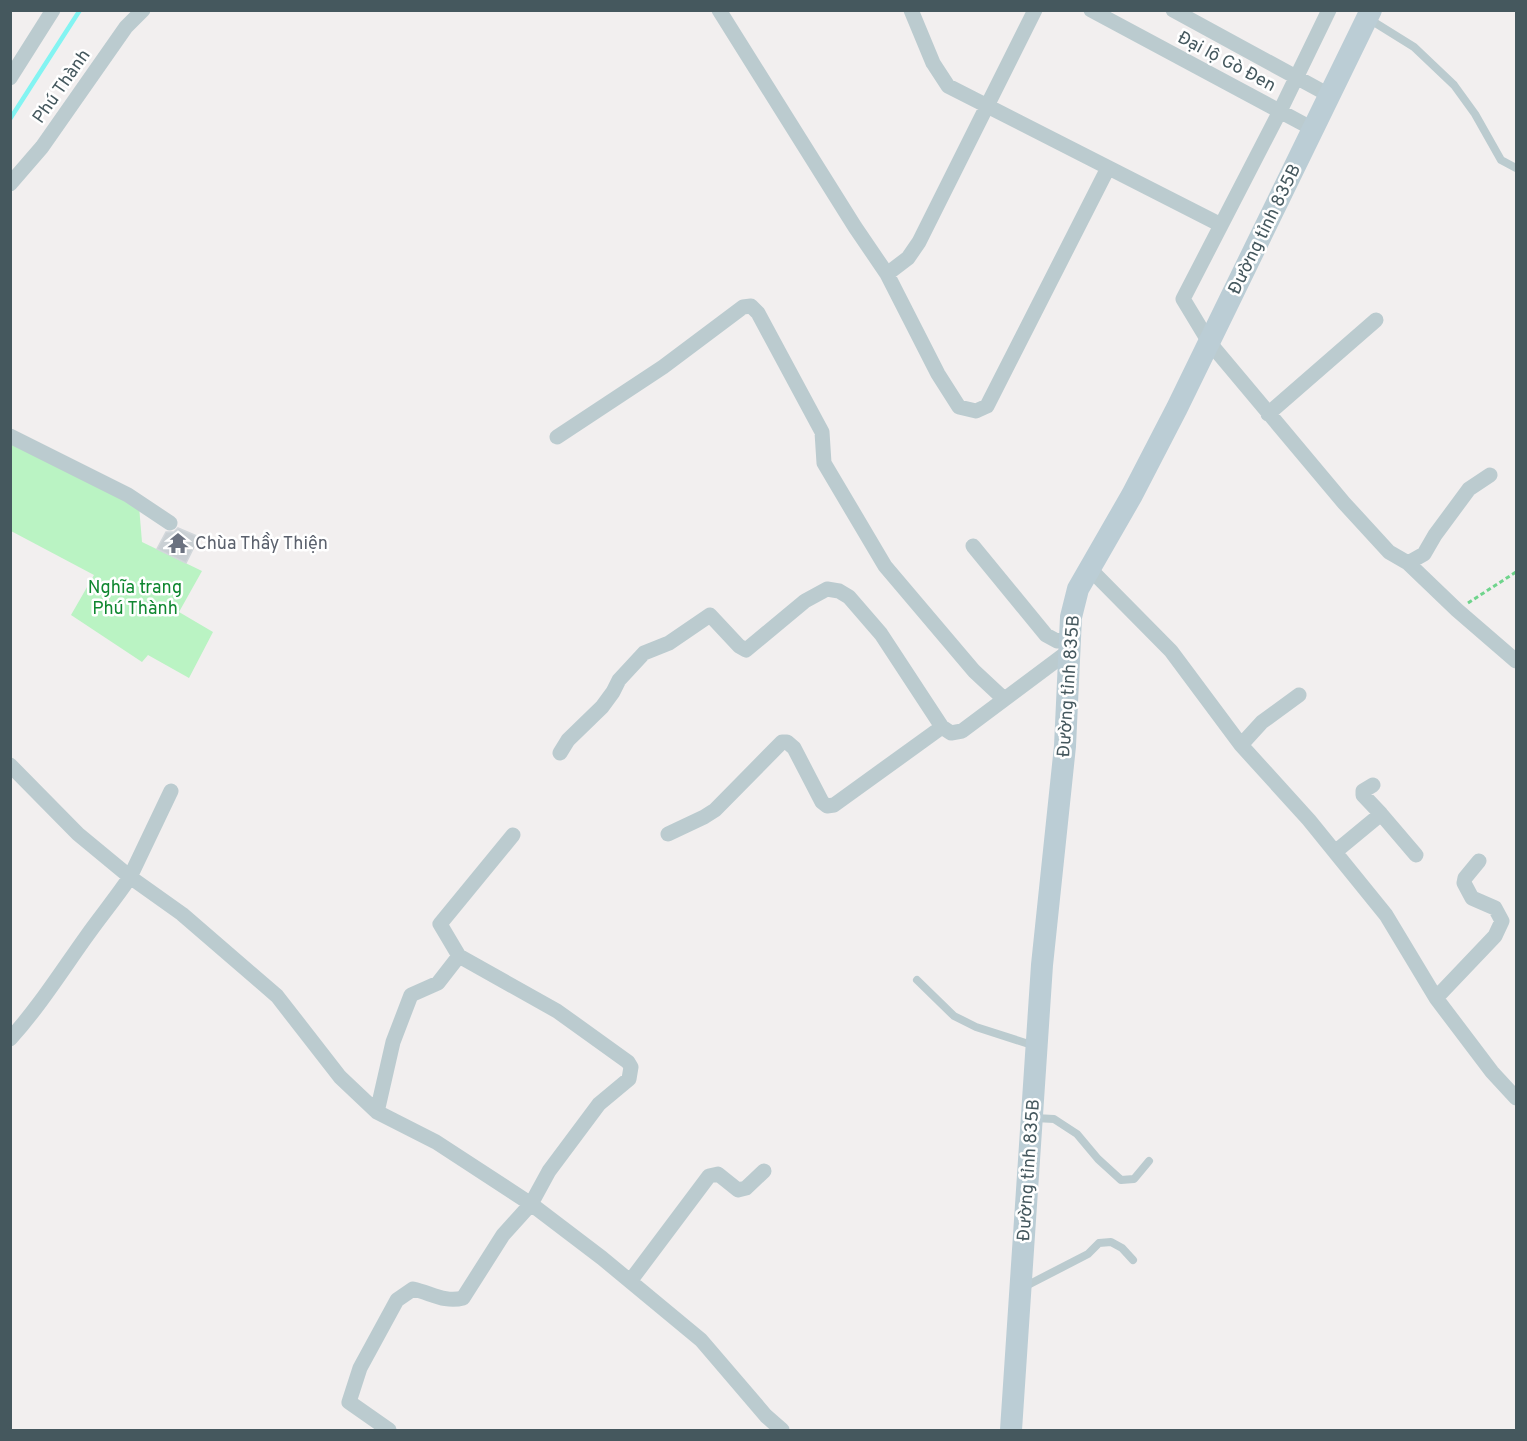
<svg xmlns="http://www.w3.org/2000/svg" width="1527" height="1441" viewBox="0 0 1527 1441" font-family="Overpass,sans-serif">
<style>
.green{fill:#baf3c3}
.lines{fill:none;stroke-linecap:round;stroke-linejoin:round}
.stream{stroke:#83f4f2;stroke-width:4.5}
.building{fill:#cad0d4;stroke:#d2d7db;stroke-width:1.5}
.path{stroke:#6fd48c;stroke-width:3;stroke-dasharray:4.5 3;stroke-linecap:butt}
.service{stroke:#bbcbcf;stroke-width:8}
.minor{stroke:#bbcbcf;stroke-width:15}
.secondary{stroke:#bbcdd5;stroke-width:22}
.labels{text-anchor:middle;stroke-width:5;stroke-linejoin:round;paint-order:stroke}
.street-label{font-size:18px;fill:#45585e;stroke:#fff}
.worship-label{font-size:18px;fill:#5b616d;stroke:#fff;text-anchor:start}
.park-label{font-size:18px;fill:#0f8730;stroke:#fff}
</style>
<rect width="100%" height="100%" fill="#f2efef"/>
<path class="green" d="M 10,442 L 139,506 L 142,542 L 202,571 L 179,612 L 213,632 L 189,678 L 148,655 L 142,662 L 71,615 L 94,575 L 11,531 Z"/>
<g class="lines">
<path class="stream" d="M 10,119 L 80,10"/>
</g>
<path class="building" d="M 178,528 L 199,537 L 186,563 L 157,549 L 166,532 L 174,532 Z"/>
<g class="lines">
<path class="path" d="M 1468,603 L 1516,572"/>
<path class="service" d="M 1369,19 L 1414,47 L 1454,85 L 1475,114 L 1501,160 L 1516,168
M 917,980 L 954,1016 L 976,1027 L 1035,1046
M 1035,1118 L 1054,1119 L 1077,1134 L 1098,1159 L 1121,1180 L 1134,1179 L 1149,1161
M 1024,1287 L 1088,1254 L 1099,1243 L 1111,1242 L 1122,1248 L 1133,1260"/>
<path class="minor" d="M 719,10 L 855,227 L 887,274 L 938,374 L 959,407 L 976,411 L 987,406 L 1108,168
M 911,10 L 933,63 L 948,86 L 1221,225
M 1091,10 L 1313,129
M 1173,10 L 1329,95
M 1329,10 L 1280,111 L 1183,299 L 1209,342 L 1344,503 L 1389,552 L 1408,563 L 1424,554 L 1435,535 L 1469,489 L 1490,475
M 10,78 L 53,10
M 10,184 L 42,147 L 126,27 L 143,10
M 887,274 L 908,258 L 919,242 L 1035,10
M 1268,414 L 1376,320
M 10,436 L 128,495 L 170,523
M 557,437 L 663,367 L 743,307 L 751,306 L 758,313 L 822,432 L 824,463 L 885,566 L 974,671 L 1004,699
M 973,546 L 1046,635 L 1057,641 L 1070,639
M 1408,563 L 1457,610 L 1516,661
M 1088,567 L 1171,651 L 1241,745 L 1309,820 L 1386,915 L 1436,998 L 1492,1072 L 1516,1098
M 1241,745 L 1262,722 L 1299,695
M 560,753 L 568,740 L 602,707 L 613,692 L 619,680 L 644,653 L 669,643 L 710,615 L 739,646 L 746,650 L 805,601 L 827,589 L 839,591 L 849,597 L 881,634 L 942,727 L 951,733 L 962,731 L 1069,651
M 10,765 L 78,834 L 130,877 L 171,791
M 1373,785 L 1363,791 L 1363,795 L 1381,814
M 668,834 L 704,817 L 715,810 L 782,742 L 787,742 L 794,748 L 822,802 L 827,806 L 834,805 L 942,727
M 1335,852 L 1381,814 L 1416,855
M 1436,998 L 1495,936 L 1502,921 L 1495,908 L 1472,898 L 1464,883 L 1465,878 L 1479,861
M 10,1039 C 39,1007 61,972 86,937 C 100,917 116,898 130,877 L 182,914 L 277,996 L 340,1077 L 377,1112 L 436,1142 L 531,1204 L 602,1258 L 701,1340 L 766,1416 L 782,1430
M 377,1112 L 393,1042 L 411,995 L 438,983 L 459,956 L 440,924 L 513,835
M 631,1280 L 709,1176 L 718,1174 L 738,1190 L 746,1188 L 764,1171
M 389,1430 L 349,1402 L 360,1368 L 397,1300 L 413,1289 C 431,1293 445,1303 463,1298 L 503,1235 L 531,1204 L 549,1171 L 599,1104 L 629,1079 L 631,1067 L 628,1062 L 557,1011 L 459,956"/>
<path class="secondary" d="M 1011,1430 L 1042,965 L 1065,746 L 1071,617 L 1078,589 L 1132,495 L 1177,408 L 1371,10"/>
</g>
<defs>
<symbol id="temple-bare" viewBox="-9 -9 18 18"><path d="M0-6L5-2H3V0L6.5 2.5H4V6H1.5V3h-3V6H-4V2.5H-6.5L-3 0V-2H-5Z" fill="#6b7280" stroke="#fff" stroke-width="2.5" paint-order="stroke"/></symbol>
</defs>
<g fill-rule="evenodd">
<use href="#temple-bare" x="163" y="528" width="30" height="30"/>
</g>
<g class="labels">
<g class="street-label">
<text transform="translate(1227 61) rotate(28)" y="6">Đại lộ Gò Đen</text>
<text transform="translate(61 86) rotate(-55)" y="6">Phú Thành</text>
<text transform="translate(1264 229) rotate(-64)" y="6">Đường tỉnh 835B</text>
<text transform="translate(1068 686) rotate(-86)" y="6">Đường tỉnh 835B</text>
<text transform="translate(1028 1170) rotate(-86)" y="6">Đường tỉnh 835B</text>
</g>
<g class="worship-label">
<text x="195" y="549">Chùa Thầy Thiện</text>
</g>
<g class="park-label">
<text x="135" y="593">Nghĩa trang<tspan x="135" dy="21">Phú Thành</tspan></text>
</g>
</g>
<rect width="1527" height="1441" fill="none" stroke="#45585e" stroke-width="24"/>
</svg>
